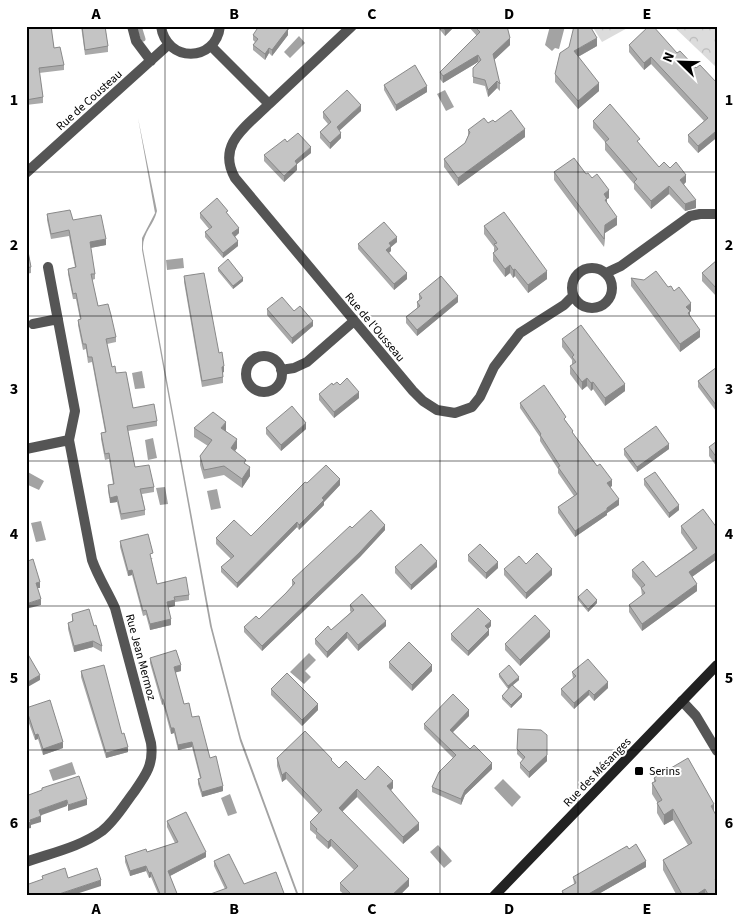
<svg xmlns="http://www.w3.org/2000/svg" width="743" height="922" viewBox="0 0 743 922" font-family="'Source Sans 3',sans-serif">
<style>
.forest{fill:url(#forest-crowns)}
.water{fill:#a3a3a3}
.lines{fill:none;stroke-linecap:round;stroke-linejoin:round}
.stream{stroke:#a3a3a3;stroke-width:5}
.street{stroke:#555;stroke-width:10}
.secondary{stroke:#222;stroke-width:10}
.wall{fill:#a9a9a9}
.shaded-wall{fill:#898989}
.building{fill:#c4c4c4;stroke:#898989}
.grid{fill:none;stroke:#000;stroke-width:1;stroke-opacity:0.55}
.poi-dot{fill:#000;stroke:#fff;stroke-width:2}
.labels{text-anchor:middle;stroke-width:4;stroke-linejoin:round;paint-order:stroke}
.street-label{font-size:12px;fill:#000;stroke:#fff}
.poi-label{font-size:12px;fill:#000;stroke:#fff;text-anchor:start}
.neatline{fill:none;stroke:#000;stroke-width:2}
.grid-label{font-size:16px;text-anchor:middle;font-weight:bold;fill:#000}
</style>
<defs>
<pattern id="forest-crowns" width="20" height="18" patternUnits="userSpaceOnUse" patternTransform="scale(1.25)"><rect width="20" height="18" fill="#dcdcdc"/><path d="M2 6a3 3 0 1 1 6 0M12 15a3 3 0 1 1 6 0" fill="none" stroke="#bbb"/></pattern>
</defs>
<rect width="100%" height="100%" fill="#fff"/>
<path class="forest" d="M 592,26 L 631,26 L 602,42 Z
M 673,26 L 717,26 L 717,68 Z"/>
<path class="water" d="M 550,26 L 565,26 L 559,49 L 555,48 L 552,51 L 545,45 Z
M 299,36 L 305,43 L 290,58 L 284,52 Z
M 445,90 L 454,107 L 446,111 L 437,94 Z
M 138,118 L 157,211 C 154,225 142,233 143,249 L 212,627 L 241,738 L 299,896 L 297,896 L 240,741 L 210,626 L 142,250 L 142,238 L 155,213 Z
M 183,258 L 184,268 L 167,270 L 166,260 Z
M 142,371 L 145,388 L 135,389 L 132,373 Z
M 153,438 L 157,458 L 148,460 L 145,440 Z
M 26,471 L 44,481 L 39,490 L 26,484 Z
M 165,487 L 168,504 L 160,505 L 156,488 Z
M 217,489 L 221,508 L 211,510 L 207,491 Z
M 41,521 L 46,540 L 36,542 L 31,523 Z
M 309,653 L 316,660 L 305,671 L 311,677 L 304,684 L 290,672 Z
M 72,762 L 76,774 L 53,781 L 49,770 Z
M 503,779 L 521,797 L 512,807 L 494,788 Z
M 230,794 L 237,813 L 228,816 L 221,798 Z
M 438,845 L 452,861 L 444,868 L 430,852 Z"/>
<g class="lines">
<path class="stream" d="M 139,26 L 143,39"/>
<path class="street" d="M 132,26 L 136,41 L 151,61
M 161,26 C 166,63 216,63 220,26
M 211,46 L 269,104 L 352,26
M 269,104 C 247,126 216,144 235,178 L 413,391 L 423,401 L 437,410 L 455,413 L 472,407 L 480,397 L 494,367 L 520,333 L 564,305 L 573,296
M 26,173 L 168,45
M572 288a20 20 0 1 1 40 0a20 20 0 1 1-40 0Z
M 606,273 L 621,266 L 690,216 L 700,214 L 717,214
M 33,324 L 58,319
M246 374a18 18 0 1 1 36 0a18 18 0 1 1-36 0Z
M 281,370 L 294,368 L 307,362 L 354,321
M 26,449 L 69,440
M 682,701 L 696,716 L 717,751
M 26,862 C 51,853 80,847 102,831 C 115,821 124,805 134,792 C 146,775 154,764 151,743 L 115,608 C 108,592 98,577 92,560 L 69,440 L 75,411 L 48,267"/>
<path class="secondary" d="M 494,896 L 717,665"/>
</g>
<path class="wall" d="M 26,26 L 62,26 L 51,29 L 54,48 L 64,65 L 64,70 L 39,73 L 43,97 L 43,103 L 26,105 Z
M 81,26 L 105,26 L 108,46 L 108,52 L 85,55 Z
M 437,26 L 455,26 L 445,36 Z
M 468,26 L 507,26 L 510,45 L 494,60 L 500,84 L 500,91 L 497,88 L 488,97 L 485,86 L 473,83 L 473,68 L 478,63 L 478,62 L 443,83 L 440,79 L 440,72 L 477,36 Z
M 288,30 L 288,35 L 272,56 L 269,53 L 265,60 L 253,50 L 253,45 L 255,42 L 253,40 L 253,35 Z
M 629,45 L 677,53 L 717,83 L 717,142 L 715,139 L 698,153 L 688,142 L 688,135 L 704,121 L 651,64 L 644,70 L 629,52 Z
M 597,46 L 578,57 L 599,91 L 578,109 L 555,82 L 555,74 L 560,53 Z
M 384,85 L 427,92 L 396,111 L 384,90 Z
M 361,111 L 339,130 L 341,138 L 330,149 L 320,138 L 320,132 L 328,124 L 323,118 L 323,112 Z
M 593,121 L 640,145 L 659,167 L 670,168 L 686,182 L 684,184 L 696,208 L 685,211 L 669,194 L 651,209 L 634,189 L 634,184 L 605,150 L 605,142 L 593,128 Z
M 495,122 L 525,137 L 458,186 L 444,167 L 444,159 L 465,143 L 468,136 L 468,130 L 488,123 Z
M 311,153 L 297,164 L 297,170 L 284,182 L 264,161 L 264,155 Z
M 554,172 L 586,174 L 592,178 L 609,198 L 607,199 L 607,203 L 617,225 L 605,233 L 604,247 L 554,180 Z
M 200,213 L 228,214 L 239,233 L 235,237 L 238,246 L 223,258 L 205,237 L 205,232 L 209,229 L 200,218 Z
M 47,214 L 73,220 L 106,245 L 90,248 L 95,274 L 95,279 L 92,280 L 98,306 L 116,337 L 116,342 L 107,344 L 112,367 L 116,373 L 133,408 L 157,421 L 157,426 L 128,431 L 135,467 L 154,487 L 154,492 L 142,494 L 145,510 L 145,515 L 121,520 L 117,502 L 110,503 L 108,491 L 108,485 L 113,484 L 109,459 L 105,460 L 101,439 L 101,433 L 105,432 L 92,362 L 88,363 L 86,349 L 83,350 L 78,325 L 78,320 L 80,319 L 76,299 L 73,299 L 68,274 L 68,269 L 75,267 L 69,236 L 51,239 L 47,220 Z
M 484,226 L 547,279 L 528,293 L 515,276 L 513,278 L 510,273 L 505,277 L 493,261 L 493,253 L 494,252 L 494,247 L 484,234 Z
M 26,241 L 31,267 L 31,273 L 26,274 Z
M 397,242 L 391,247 L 391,251 L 389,253 L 407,279 L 394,290 L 358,249 L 358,244 Z
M 717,260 L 717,297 L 702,281 L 702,273 Z
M 218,268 L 243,281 L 233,289 L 218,271 Z
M 184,276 L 219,353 L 224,372 L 223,372 L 223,383 L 202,387 L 184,282 Z
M 631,278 L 668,287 L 674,291 L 691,311 L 690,312 L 690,316 L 700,337 L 680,352 L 631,286 Z
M 419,294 L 458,302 L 417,336 L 406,323 L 406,317 L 417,308 L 417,302 L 419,300 Z
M 267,309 L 294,311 L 313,326 L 292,344 L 267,315 Z
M 562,339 L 625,391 L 605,406 L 593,389 L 591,391 L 587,386 L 582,390 L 570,374 L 570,366 L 572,365 L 572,360 L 562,347 Z
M 717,367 L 716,411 L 698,387 L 698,381 Z
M 333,385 L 340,385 L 359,398 L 334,418 L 319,400 L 319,394 Z
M 520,403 L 566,421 L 573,433 L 612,486 L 610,487 L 619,505 L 607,513 L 607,515 L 575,537 L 558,513 L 558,507 L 574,496 L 558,473 L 558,469 L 540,441 L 540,437 L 520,408 Z
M 194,428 L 226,431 L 237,448 L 235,451 L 246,465 L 250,476 L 242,488 L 224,475 L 204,479 L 200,465 L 200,456 L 208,446 L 194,437 Z
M 266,428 L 306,429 L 281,451 L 266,434 Z
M 717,441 L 717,467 L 709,456 L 709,447 Z
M 624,449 L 669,449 L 637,472 L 624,455 Z
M 644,479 L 679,510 L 669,518 L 644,485 Z
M 307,483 L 340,485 L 324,502 L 324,505 L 299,530 L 297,527 L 237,588 L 221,572 L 221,567 L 231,559 L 216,544 L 216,538 L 251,536 Z
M 681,526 L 717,528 L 717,559 L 692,577 L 697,591 L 642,631 L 629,612 L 629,605 L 642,596 L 641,588 L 632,577 L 632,570 L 656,577 L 693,550 L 681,533 Z
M 352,528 L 385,530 L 360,557 L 262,651 L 244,632 L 244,627 L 259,619 L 286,593 L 292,586 L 292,580 Z
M 120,541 L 153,559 L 151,559 L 157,584 L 189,595 L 189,600 L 175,602 L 175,606 L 168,607 L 171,625 L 150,630 L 146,615 L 143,616 L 132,575 L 128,576 L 120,547 Z
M 468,555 L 498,568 L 486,579 L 468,561 Z
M 526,564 L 552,575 L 526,599 L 504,575 L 504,569 Z
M 395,567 L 437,567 L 411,590 L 395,573 Z
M 578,597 L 597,603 L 588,612 L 578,600 Z
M 350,605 L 386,626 L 358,651 L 347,638 L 327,658 L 315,644 L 315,639 L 331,630 L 351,612 L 350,611 Z
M 72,614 L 94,626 L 102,646 L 102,652 L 93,647 L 74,652 L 68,629 L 68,623 L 72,622 Z
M 491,626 L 488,629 L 489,635 L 468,656 L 451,640 L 451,634 Z
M 550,637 L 520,666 L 505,650 L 505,644 Z
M 150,658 L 181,671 L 175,672 L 184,704 L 192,717 L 223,791 L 202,797 L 198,784 L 198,779 L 200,778 L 192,747 L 178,750 L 174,733 L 171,734 L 163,704 L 162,705 L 150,663 Z
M 389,662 L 432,671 L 412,691 L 389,668 Z
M 81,671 L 128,752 L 106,758 L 81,677 Z
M 572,672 L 608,688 L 594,701 L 589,695 L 574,709 L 561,695 L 561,689 L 573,678 Z
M 499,674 L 519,680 L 513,685 L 522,697 L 511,708 L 502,699 L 502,696 L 508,689 L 499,677 Z
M 271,689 L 318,710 L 302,726 L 271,695 Z
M 26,708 L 63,748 L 43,755 L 38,739 L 35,740 L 26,715 Z
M 469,716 L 453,732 L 470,749 L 492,769 L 465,795 L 461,805 L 432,792 L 432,787 L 453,758 L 424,729 L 424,724 Z
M 518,729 L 547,761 L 529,778 L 520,768 L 520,763 L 523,760 L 517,754 Z
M 277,758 L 332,762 L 339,768 L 365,780 L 393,788 L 391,790 L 419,830 L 403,844 L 357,797 L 342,811 L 409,886 L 399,896 L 346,896 L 340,891 L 340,883 L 354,870 L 331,846 L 328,849 L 316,838 L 316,835 L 310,830 L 310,822 L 319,814 L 286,779 L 282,782 L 277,766 Z
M 654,778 L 714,812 L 717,896 L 677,896 L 663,870 L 663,860 L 688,845 L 673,820 L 664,825 L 657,813 L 657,802 L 652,794 L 652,783 L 654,782 Z
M 167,821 L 206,857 L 170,876 L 178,896 L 159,896 L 151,877 L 149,878 L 146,871 L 130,876 L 125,862 L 125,856 L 147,852 L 175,843 L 167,827 Z
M 629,849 L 646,867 L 595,896 L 562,896 L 562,891 L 574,884 L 573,877 Z
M 214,861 L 244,884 L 225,889 L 214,866 Z"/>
<path class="shaded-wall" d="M 287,26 L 292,26 L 288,30 L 288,35 L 272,56 L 272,50 Z
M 449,26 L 455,26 L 445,36 L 445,30 Z
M 510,38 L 510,45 L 493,61 L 493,54 Z
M 597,38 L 597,46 L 574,59 L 574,51 Z
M 269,48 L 269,53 L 265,60 L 265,54 Z
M 478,55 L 478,62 L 443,83 L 443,76 Z
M 651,57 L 651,64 L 644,70 L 644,63 Z
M 497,81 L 497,88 L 488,97 L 488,90 Z
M 599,83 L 599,91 L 578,109 L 578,101 Z
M 427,86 L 427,92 L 396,111 L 396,105 Z
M 361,105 L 361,111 L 337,133 L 337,127 Z
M 525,129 L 525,137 L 458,186 L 458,178 Z
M 715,132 L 715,139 L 698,153 L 698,146 Z
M 341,133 L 341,138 L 330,149 L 330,143 Z
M 311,147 L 311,153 L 297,164 L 297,170 L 284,182 L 284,176 L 295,161 Z
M 686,175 L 686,182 L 680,188 L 680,180 Z
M 669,186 L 669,194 L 651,209 L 651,201 Z
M 609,190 L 609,198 L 607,199 L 607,206 L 604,194 Z
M 696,200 L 696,208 L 685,211 L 685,204 Z
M 617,217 L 617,225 L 605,233 L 604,247 L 604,239 L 605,225 Z
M 239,228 L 239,233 L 232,239 L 232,233 Z
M 397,237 L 397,242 L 391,247 L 391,251 L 386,255 L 386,250 L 389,243 Z
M 106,239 L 106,245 L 90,248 L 90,242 Z
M 238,241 L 238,246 L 223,258 L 223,253 Z
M 510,265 L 510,273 L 505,277 L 505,269 Z
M 515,269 L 515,276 L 513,278 L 513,270 Z
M 547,271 L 547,279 L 528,293 L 528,285 Z
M 407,273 L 407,279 L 394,290 L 394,284 Z
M 243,278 L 243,281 L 233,289 L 233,286 Z
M 458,296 L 458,302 L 417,336 L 417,330 Z
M 691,303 L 691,311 L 690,312 L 690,319 L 686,307 Z
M 313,321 L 313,326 L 292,344 L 292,338 Z
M 700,330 L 700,337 L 680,352 L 680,344 Z
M 224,366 L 224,372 L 222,373 L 222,367 Z
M 587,378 L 587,386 L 582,390 L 582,382 Z
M 593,382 L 593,389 L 591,391 L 591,383 Z
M 625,384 L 625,391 L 605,406 L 605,398 Z
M 359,392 L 359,398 L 334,418 L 334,412 Z
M 226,422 L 226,431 L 221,437 L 221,428 Z
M 306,423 L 306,429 L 281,451 L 281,445 Z
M 237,439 L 237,448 L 231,457 L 231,448 Z
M 669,444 L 669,449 L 637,472 L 637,467 Z
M 250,467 L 250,476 L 242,488 L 242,479 Z
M 340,479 L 340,485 L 324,502 L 324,505 L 299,530 L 299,525 L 322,498 Z
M 612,480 L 612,486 L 607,489 L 607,483 Z
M 117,496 L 117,502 L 110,503 L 110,498 Z
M 619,499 L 619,505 L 607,513 L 607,515 L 575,537 L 575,531 Z
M 679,505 L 679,510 L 669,518 L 669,513 Z
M 297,522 L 297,527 L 237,588 L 237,583 Z
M 29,524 L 29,530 L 26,533 L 26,528 Z
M 385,525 L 385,530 L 360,557 L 262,651 L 262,646 Z
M 717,552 L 717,559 L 689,579 L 689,572 Z
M 437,561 L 437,567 L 411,590 L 411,585 Z
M 498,562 L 498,568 L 486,579 L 486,573 Z
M 552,569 L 552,575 L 526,599 L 526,593 Z
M 132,570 L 132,575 L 128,576 L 128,571 Z
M 40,582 L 40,588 L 36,588 L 36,583 Z
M 697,584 L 697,591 L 642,631 L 642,624 Z
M 41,599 L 41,605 L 26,609 L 26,604 Z
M 175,600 L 175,606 L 167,608 L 167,602 Z
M 597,600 L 597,603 L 588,612 L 588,609 Z
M 171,619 L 171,625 L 150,630 L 150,624 Z
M 386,621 L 386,626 L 358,651 L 358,645 Z
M 491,621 L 491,626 L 485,632 L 485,626 Z
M 489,630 L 489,635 L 468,656 L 468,651 Z
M 550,631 L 550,637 L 520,666 L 520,660 Z
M 347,632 L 347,638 L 327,658 L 327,652 Z
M 93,641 L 93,647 L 74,652 L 74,646 Z
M 181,665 L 181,671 L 174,673 L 174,667 Z
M 432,665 L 432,671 L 412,691 L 412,685 Z
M 40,675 L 40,680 L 26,688 L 26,683 Z
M 519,677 L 519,680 L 508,689 L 508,686 Z
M 608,682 L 608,688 L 594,701 L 594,695 Z
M 589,690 L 589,695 L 574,709 L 574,703 Z
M 522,694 L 522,697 L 511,708 L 511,705 Z
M 162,699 L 163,699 L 163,704 L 162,705 Z
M 318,704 L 318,710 L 302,726 L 302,720 Z
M 469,710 L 469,716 L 450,735 L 450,730 Z
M 171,728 L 174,728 L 174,733 L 171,734 Z
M 38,734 L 38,739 L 35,740 L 35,735 Z
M 547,735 L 547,761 L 529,778 L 529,772 Z
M 63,742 L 63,748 L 43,755 L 43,749 Z
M 192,742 L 192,747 L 178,750 L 178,745 Z
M 128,747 L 128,752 L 106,758 L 106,753 Z
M 492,763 L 492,769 L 465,795 L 461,805 L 461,799 L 465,790 Z
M 286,772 L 286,779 L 282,782 L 282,775 Z
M 393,781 L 393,788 L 387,794 L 387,786 Z
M 223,786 L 223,791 L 202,797 L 202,792 Z
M 357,789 L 357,797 L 339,815 L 339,808 Z
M 87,799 L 87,805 L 68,811 L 68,805 Z
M 67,800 L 67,806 L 39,816 L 39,810 Z
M 714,804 L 714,814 L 711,806 Z
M 673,809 L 673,820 L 664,825 L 664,815 Z
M 41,816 L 41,822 L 31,825 L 31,828 L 26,829 L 26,824 L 30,820 Z
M 419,823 L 419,830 L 403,844 L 403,837 Z
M 331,839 L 331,846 L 328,849 L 328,842 Z
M 206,852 L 206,857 L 168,877 L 168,871 Z
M 646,861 L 646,867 L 595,896 L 585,896 Z
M 146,866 L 146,871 L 130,876 L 130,871 Z
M 151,872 L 151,877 L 149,878 L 149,873 Z
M 409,879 L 409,886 L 399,896 L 391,896 Z
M 101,880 L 101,886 L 70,896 L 53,896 Z
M 705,889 L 705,896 L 694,896 Z"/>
<path class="building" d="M 26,26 L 51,26 L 54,48 L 60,47 L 64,65 L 39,68 L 43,97 L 26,100 Z
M 82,26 L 105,26 L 108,46 L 85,50 Z
M 259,26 L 287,26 L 286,28 L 288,29 L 272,50 L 269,48 L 265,54 L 253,45 L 258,39 L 253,35 Z
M 442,26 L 449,26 L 445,30 Z
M 474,26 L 507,26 L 510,38 L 493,54 L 500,84 L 497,81 L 488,90 L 485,80 L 473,77 L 473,68 L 481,60 L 478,55 L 443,76 L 440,72 L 480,32 Z
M 574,26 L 590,26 L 597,38 L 574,51 L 599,83 L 578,101 L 555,74 L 560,53 L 569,47 Z
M 649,26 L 653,26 L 677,53 L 680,51 L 696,68 L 700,65 L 717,83 L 717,134 L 715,132 L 698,146 L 688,135 L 708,118 L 651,57 L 644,63 L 629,45 Z
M 415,65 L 427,86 L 396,105 L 384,85 Z
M 347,90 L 361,105 L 337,127 L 341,133 L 330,143 L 320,132 L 331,122 L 323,112 Z
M 610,104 L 640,139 L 637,141 L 659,167 L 664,162 L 670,168 L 676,162 L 686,175 L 680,180 L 696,200 L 685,204 L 669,186 L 651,201 L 634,182 L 637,179 L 605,142 L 609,139 L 593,121 Z
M 511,110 L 525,129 L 458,178 L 444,159 L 465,143 L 470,132 L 468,130 L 484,118 L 488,123 L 493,120 L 495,122 Z
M 298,133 L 311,147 L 295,161 L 297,164 L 284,176 L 264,155 L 285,139 L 287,142 Z
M 574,158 L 586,174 L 588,173 L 592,178 L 597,174 L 609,190 L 604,194 L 607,199 L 605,200 L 617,217 L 605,225 L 604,239 L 554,172 Z
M 217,198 L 228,211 L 226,212 L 239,228 L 232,233 L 238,241 L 223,253 L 205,232 L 212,227 L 200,213 Z
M 70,210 L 73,220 L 101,215 L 106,239 L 90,242 L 95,274 L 91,274 L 98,306 L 108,304 L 111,315 L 116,337 L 106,339 L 112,367 L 115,366 L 116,373 L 126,372 L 133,408 L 154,404 L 157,421 L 127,426 L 135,467 L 149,465 L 154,487 L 140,489 L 145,510 L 121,514 L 117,496 L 110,498 L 108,485 L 114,484 L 109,453 L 105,454 L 101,433 L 106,432 L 92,357 L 88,357 L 86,344 L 83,344 L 78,320 L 81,319 L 76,293 L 73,294 L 68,269 L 76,267 L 69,230 L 51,234 L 47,214 Z
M 504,212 L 547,271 L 528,285 L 515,269 L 513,270 L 510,265 L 505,269 L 493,253 L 498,249 L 494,244 L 497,243 L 484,226 Z
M 384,222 L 397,237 L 389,243 L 391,246 L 386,250 L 407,273 L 394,284 L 358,244 Z
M 26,241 L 31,267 L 26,268 Z
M 228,259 L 243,278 L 233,286 L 218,268 Z
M 717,260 L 717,289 L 702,273 Z
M 656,271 L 668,287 L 671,286 L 674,291 L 679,287 L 691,303 L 686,307 L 690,311 L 688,313 L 700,330 L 680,344 L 631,278 L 644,280 Z
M 204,273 L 219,353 L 222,352 L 224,366 L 222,367 L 223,377 L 202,381 L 184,276 Z
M 441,276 L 458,296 L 417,330 L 406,317 L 420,306 L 417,302 L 422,298 L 419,294 Z
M 282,297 L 294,311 L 300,306 L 313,321 L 292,338 L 267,309 Z
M 581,325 L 625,384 L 605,398 L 593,382 L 591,383 L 587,378 L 582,382 L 570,366 L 576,362 L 572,357 L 574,355 L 562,339 Z
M 717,367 L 717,404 L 716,405 L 698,381 Z
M 347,378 L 359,392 L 334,412 L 319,394 L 332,383 L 333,385 L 337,382 L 340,385 Z
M 544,385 L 566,417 L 564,419 L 573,431 L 572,432 L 597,466 L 600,464 L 612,480 L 607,483 L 619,499 L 607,508 L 607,510 L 575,531 L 558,507 L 577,494 L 558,467 L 560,466 L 540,435 L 541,434 L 520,403 Z
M 292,406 L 306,423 L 281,445 L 266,428 Z
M 213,412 L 226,422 L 221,428 L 237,439 L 231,448 L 246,460 L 244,463 L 250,467 L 242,479 L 224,466 L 204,470 L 200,456 L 212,440 L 194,428 Z
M 656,426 L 669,444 L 637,467 L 624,449 Z
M 717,441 L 717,458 L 709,447 Z
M 326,465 L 340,479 L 322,498 L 324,500 L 299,525 L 297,522 L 237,583 L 221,567 L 234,556 L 216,538 L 234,520 L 251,536 L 305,482 L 307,483 Z
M 655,472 L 679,505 L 669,513 L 644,479 Z
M 703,509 L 717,528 L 717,552 L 689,572 L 697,584 L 642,624 L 629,605 L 645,593 L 641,588 L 645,585 L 632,570 L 643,561 L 656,577 L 697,548 L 681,526 Z
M 371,510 L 385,525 L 360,552 L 262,646 L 244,627 L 256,616 L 259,619 L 286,593 L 295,583 L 292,580 L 350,526 L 352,528 Z
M 148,534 L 153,553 L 150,554 L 157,584 L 186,577 L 189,595 L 174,597 L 175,600 L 167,602 L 171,619 L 150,624 L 146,610 L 143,611 L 132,570 L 128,571 L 120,541 Z
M 421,544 L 437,561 L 411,585 L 395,567 Z
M 480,544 L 498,562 L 486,573 L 468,555 Z
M 537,553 L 552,569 L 526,593 L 504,569 L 519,556 L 526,564 Z
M 26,556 L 28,561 L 33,559 L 40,582 L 36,583 L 41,599 L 26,604 Z
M 587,589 L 597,600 L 588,609 L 578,597 Z
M 362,594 L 386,621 L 358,645 L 347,632 L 327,652 L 315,639 L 328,626 L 331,630 L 354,610 L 350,605 Z
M 478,608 L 491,621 L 485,626 L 489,630 L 468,651 L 451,634 Z
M 89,609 L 94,626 L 96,625 L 102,646 L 93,641 L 74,646 L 68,623 L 73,621 L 72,614 Z
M 535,615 L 550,631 L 520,660 L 505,644 Z
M 409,642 L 432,665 L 412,685 L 389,662 Z
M 176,650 L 181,665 L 174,667 L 184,704 L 189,703 L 192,717 L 199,716 L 210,758 L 216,756 L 223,786 L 202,792 L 198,779 L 201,778 L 192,742 L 178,745 L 174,728 L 171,728 L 163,699 L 162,699 L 150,658 Z
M 26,651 L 40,675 L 26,683 Z
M 588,659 L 608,682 L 594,695 L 589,690 L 574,703 L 561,689 L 576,676 L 572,672 Z
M 104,665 L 122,734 L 124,733 L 128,747 L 106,753 L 81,671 Z
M 509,665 L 519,677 L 508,686 L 499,674 Z
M 287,673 L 318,704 L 302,720 L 271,689 Z
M 512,685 L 522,694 L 511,705 L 502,696 Z
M 453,694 L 469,710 L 450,730 L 470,749 L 474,745 L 492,763 L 465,790 L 461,799 L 432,787 L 439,772 L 456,755 L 424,724 Z
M 50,700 L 63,742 L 43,749 L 38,734 L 35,735 L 26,708 Z
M 518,729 L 541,730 L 547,735 L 547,755 L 529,772 L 520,763 L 525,757 L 517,749 Z
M 305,731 L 332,759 L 331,760 L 339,768 L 346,761 L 365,780 L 378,766 L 393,781 L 387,786 L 419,823 L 403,837 L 357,789 L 339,808 L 409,879 L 391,896 L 353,896 L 340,883 L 358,866 L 331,839 L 328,842 L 316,831 L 317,829 L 310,822 L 322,810 L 286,772 L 282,775 L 277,758 Z
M 688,758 L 714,804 L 711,806 L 717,817 L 717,878 L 715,879 L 717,882 L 717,894 L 713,896 L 709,896 L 705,889 L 694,896 L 683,896 L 663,860 L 692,843 L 673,809 L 664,815 L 657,803 L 662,800 L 652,783 L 656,781 L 654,778 Z
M 79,776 L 87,799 L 68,805 L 67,800 L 39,810 L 41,816 L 30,820 L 31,822 L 26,824 L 26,796 L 42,790 L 42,788 Z
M 186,812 L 206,852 L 168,871 L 178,896 L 161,896 L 151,872 L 149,873 L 146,866 L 130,871 L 125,856 L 146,849 L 147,852 L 178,842 L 167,821 Z
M 636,844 L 646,861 L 585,896 L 565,896 L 562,891 L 576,883 L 573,877 L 627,846 L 629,849 Z
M 229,854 L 244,884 L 276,872 L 285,896 L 205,896 L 227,888 L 214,861 Z
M 65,868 L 68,878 L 97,868 L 101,880 L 53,896 L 26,896 L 26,885 L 43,879 L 42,876 Z"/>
<path class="grid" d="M 165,26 L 165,896M 303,26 L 303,896M 440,26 L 440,896M 578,26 L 578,896M 26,172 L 717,172M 26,316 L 717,316M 26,461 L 717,461M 26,606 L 717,606M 26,750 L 717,750"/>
<rect class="poi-dot" x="634" y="766" width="10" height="10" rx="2.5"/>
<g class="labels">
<g class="street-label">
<text transform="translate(89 100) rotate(-42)" y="4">Rue de Cousteau</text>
<text transform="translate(375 327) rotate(50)" y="4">Rue de l'Ousseau</text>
<text transform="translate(141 657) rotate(75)" y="4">Rue Jean Mermoz</text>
<text transform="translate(597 772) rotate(-46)" y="4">Rue des Mésanges</text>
</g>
<g class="poi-label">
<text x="649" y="775">Serins</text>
</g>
</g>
<rect width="743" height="922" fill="none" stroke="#ffffff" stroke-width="55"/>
<g transform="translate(680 62) rotate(293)" stroke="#ffffff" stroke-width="4" paint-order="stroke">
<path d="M0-4L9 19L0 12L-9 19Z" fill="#000000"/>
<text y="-8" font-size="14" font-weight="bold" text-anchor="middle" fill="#000000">N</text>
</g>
<rect x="28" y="28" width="688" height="866" class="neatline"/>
<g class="grid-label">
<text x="96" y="19">A</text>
<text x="234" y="19">B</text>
<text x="372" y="19">C</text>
<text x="509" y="19">D</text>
<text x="647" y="19">E</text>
<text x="14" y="105">1</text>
<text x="729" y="105">1</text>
<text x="14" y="250">2</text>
<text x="729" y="250">2</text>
<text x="14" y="394">3</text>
<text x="729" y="394">3</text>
<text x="14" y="539">4</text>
<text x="729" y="539">4</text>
<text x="14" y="683">5</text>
<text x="729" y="683">5</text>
<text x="14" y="828">6</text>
<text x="729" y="828">6</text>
<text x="96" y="914">A</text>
<text x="234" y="914">B</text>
<text x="372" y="914">C</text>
<text x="509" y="914">D</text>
<text x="647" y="914">E</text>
</g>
</svg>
